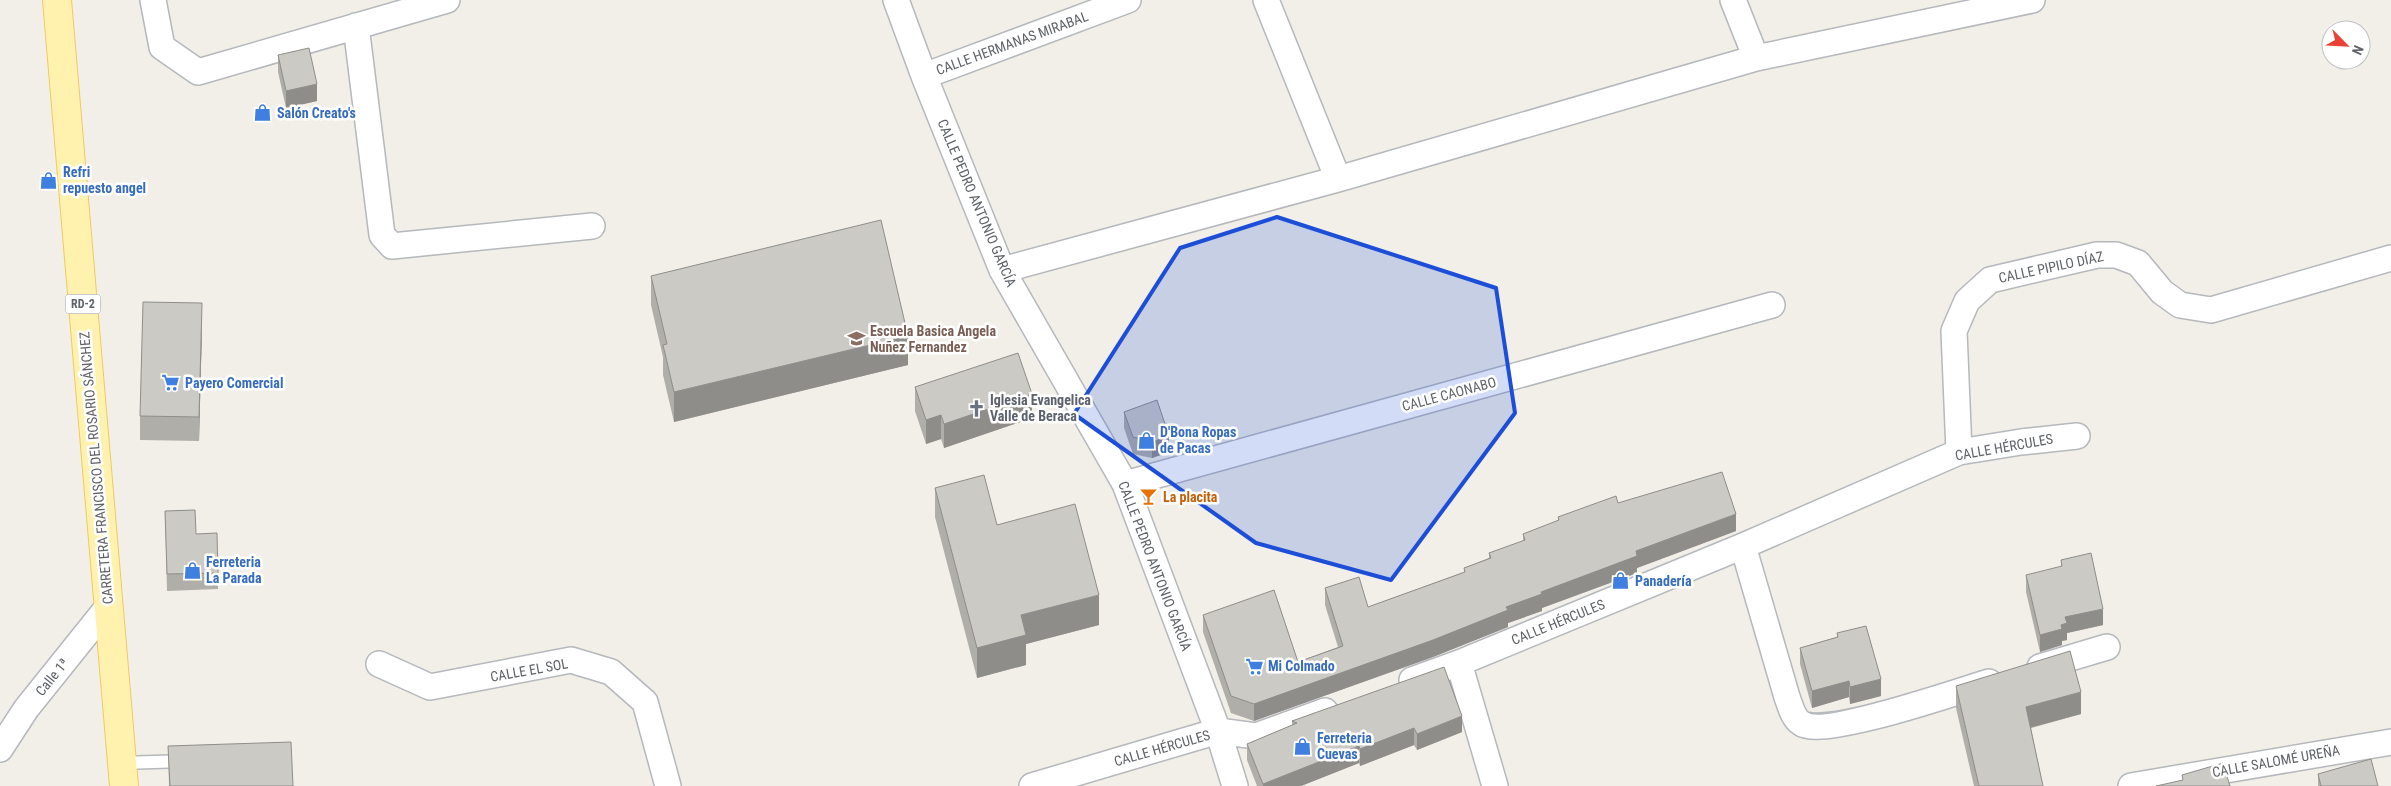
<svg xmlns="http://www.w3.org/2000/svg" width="2391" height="786" viewBox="0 0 2391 786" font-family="'Roboto Condensed',sans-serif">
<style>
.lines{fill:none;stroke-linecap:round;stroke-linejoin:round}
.service-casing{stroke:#b5b8bc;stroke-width:15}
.minor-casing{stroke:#b5b8bc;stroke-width:28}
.primary-casing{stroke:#f2c960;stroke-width:30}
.service{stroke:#fff;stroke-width:12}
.minor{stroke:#fff;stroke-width:25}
.primary{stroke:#fff2af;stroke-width:28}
.wall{fill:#afaea9}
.shaded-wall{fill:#8f8d8a}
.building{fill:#cccac5;stroke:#8f8d8a}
.marked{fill:#1d4ed8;fill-opacity:0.2;stroke:#1d4ed8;stroke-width:4;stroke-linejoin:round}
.labels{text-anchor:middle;stroke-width:5;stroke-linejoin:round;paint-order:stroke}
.shield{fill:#fff;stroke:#8f9295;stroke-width:1}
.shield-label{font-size:12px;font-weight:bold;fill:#5f6368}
.street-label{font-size:14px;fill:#5f6368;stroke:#fff}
.shop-label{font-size:14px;font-weight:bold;fill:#366cbe;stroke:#fff;text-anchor:start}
.education-label{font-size:14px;font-weight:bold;fill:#785e54;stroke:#fff;text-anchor:start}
.worship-label{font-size:14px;font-weight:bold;fill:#5b616d;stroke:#fff;text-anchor:start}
.food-label{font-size:14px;font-weight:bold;fill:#c56008;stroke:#fff;text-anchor:start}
</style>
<rect width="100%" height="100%" fill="#f1efe8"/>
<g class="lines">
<defs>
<path id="service" d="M 122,763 L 185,761"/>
<path id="minor" d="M 153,0 L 162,47 L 198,72 L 447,0
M 896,0 L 924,76 L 1002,270 L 1125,484 L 1218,731 L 1235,786
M 1266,0 L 1338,179
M 1733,0 L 1756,58
M 356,26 L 382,235 L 392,246 L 592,226
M 924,76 L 1128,0
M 1002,270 L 1338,179 L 1756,58 L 2032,0
M 1959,452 L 1954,331 L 1967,301 L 1990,280 L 2097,255 L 2116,255 L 2138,263 L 2162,292 L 2180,305 L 2211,310 L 2391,258
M 1125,484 L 1772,305
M 1743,546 L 1787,697 C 1790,705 1793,718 1801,723 C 1822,739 1959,691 1989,682
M 1459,663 L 1495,786
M 379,664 L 430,687 L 571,660 L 611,672 L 645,702 L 668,786
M 2040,667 L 2107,647
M 1412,680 L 1459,663 L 1743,546 L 1959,452 L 2021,442 L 2077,436
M 0,749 L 26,709 L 107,608
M 1032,786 L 1218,731 L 1256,736 L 1325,711
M 2131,786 L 2391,742"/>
<path id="primary" d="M 57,0 L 124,786"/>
</defs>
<use href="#service" class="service-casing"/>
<use href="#minor" class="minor-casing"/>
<use href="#primary" class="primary-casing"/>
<use href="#service" class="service"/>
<use href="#minor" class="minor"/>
<use href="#primary" class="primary"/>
</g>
<path class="wall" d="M 278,55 L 317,101 L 286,108 L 278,72 Z
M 651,276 L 908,365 L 674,422 L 663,375 L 663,357 L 651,305 Z
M 202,327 L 199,441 L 140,440 L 140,416 Z
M 915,387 L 1032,418 L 944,448 L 941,439 L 926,444 L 915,411 Z
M 1124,412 L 1169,452 L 1152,458 L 1133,454 L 1124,428 Z
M 935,488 L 997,525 L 1099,625 L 1026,644 L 1026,665 L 977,678 L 935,517 Z
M 1618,503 L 1736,531 L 1637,568 L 1637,573 L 1542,608 L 1542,611 L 1508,623 L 1508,627 L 1433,657 L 1254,721 L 1231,713 L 1203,632 L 1203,615 L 1298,662 L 1338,647 L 1325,605 L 1325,588 L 1368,607 L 1464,572 L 1464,568 L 1489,558 L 1489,553 L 1523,541 L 1523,534 L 1558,521 L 1558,517 Z
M 165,511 L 196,534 L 218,573 L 218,589 L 167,591 Z
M 2061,560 L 2103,625 L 2067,633 L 2067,640 L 2062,641 L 2062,645 L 2040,652 L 2026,592 L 2026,575 L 2061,567 Z
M 1837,633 L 1881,696 L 1850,704 L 1849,697 L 1812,708 L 1800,664 L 1800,648 L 1837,637 Z
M 1956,686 L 2081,714 L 2031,728 L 2043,786 L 1974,786 L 1956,708 Z
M 1292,721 L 1462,732 L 1417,750 L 1414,745 L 1360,766 L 1359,763 L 1301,786 L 1257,786 L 1247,760 L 1247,744 L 1292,725 Z
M 168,746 L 293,786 L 169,786 Z
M 2318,774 L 2378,786 L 2318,786 Z"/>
<path class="shaded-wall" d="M 317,84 L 317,101 L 286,108 L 286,91 Z
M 202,303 L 202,327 L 199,441 L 199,417 Z
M 908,336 L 908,365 L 674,422 L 674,392 Z
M 1032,394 L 1032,418 L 944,448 L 944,424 Z
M 941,415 L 941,439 L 926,444 L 926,420 Z
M 1169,436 L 1169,452 L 1152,458 L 1152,442 Z
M 1736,514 L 1736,531 L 1637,568 L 1637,573 L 1542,608 L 1542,611 L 1508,623 L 1508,627 L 1433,657 L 1254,721 L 1254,704 L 1506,607 L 1636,551 Z
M 1099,595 L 1099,625 L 1026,644 L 1026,665 L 977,678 L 977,648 L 1021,615 Z
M 2103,609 L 2103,625 L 2067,633 L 2067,640 L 2062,641 L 2062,645 L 2040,652 L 2040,635 L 2061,625 L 2065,617 Z
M 1881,679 L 1881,696 L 1850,704 L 1850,687 Z
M 1849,681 L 1849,697 L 1812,708 L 1812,691 Z
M 2081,692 L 2081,714 L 2026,729 L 2026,707 Z
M 1462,716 L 1462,732 L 1417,750 L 1417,734 Z
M 1414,728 L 1414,745 L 1360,766 L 1360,749 Z
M 1359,746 L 1359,763 L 1301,786 L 1263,786 L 1263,784 Z"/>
<path class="building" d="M 309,48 L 317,84 L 286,91 L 278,55 Z
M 881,220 L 908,336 L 674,392 L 663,345 L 667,344 L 651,276 Z
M 143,302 L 202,303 L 199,417 L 140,416 Z
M 1018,353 L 1032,394 L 944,424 L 941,415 L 926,420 L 915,387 Z
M 1157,400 L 1169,436 L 1152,442 L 1133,437 L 1124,412 Z
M 1722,472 L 1736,514 L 1636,551 L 1637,556 L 1541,592 L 1542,594 L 1506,607 L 1508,610 L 1433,640 L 1254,704 L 1231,696 L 1203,615 L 1274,590 L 1298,662 L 1343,646 L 1325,588 L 1359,577 L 1368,607 L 1465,572 L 1464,568 L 1491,558 L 1489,553 L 1525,540 L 1523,534 L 1559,520 L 1558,517 L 1616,496 L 1618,503 Z
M 984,475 L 997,525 L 1075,504 L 1099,595 L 1021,615 L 1026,635 L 977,648 L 935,488 Z
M 195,510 L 196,534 L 217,533 L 218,573 L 167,574 L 165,511 Z
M 2091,553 L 2103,609 L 2065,617 L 2067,623 L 2061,625 L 2062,629 L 2040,635 L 2026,575 L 2062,566 L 2061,560 Z
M 1866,626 L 1881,679 L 1850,687 L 1849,681 L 1812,691 L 1800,648 L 1838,637 L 1837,633 Z
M 2070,651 L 2081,692 L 2026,707 L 2043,786 L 1979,786 L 1956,686 Z
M 1444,667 L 1462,716 L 1417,734 L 1414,728 L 1360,749 L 1359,746 L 1263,784 L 1247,744 L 1297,723 L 1292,721 Z
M 291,742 L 293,786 L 170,786 L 168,746 Z
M 2371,759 L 2378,786 L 2321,786 L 2318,774 Z
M 2223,763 L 2230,786 L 2156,786 L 2183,780 L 2182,775 Z"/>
<path class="marked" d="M 1277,217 L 1496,288 L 1515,413 L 1391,580 L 1256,543 L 1074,414 L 1180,248 Z"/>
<defs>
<symbol id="shop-bare" viewBox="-9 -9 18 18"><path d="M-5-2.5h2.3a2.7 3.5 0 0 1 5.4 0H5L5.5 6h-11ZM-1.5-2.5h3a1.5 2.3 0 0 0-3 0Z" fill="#3f7fe0" stroke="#fff" stroke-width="2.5" paint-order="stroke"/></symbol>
<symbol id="school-bare" viewBox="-9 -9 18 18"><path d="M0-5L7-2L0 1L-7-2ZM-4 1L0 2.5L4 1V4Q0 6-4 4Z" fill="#8d6e63" stroke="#fff" stroke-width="2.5" paint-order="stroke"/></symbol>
<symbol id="supermarket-bare" viewBox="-9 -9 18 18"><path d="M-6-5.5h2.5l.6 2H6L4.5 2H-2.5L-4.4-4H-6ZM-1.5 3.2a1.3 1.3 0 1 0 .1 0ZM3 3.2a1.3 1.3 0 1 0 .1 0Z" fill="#3f7fe0" stroke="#fff" stroke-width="2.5" paint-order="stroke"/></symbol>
<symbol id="church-bare" viewBox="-9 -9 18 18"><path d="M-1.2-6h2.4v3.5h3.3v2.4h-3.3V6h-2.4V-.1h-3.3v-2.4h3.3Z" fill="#6b7280" stroke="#fff" stroke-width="2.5" paint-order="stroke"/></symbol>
<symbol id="bar-bare" viewBox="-9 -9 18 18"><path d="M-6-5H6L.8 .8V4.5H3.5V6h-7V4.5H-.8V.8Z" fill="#e8710a" stroke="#fff" stroke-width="2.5" paint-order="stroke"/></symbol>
</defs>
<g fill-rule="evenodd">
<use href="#shop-bare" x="250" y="100" width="25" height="25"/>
<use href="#shop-bare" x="36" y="168" width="25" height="25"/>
<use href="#school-bare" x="844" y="326" width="25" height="25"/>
<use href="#supermarket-bare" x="158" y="370" width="25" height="25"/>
<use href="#church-bare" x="964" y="396" width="25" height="25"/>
<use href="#shop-bare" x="1134" y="428" width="25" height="25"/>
<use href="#bar-bare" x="1136" y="484" width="25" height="25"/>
<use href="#shop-bare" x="180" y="558" width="25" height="25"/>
<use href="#shop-bare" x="1608" y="568" width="25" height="25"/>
<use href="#supermarket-bare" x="1242" y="654" width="25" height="25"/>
<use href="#shop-bare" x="1290" y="734" width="25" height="25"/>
</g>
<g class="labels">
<rect class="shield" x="65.5" y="294.5" width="35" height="19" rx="4"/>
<g class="shield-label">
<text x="83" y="308">RD-2</text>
</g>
<g class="street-label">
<text transform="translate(1012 43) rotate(-20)" y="5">CALLE HERMANAS MIRABAL</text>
<text transform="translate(977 203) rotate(67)" y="5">CALLE PEDRO ANTONIO GARCÍA</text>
<text transform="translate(2051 267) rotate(-12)" y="5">CALLE PIPILO DÍAZ</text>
<text transform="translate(1449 394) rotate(-15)" y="5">CALLE CAONABO</text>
<text transform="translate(2004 447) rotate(-10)" y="5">CALLE HÉRCULES</text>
<text transform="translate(96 468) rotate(-95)" y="5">CARRETERA FRANCISCO DEL ROSARIO SÁNCHEZ</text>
<text transform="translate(1155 566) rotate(69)" y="5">CALLE PEDRO ANTONIO GARCÍA</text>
<text transform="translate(1558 622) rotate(-22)" y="5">CALLE HÉRCULES</text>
<text transform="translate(529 670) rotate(-10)" y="5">CALLE EL SOL</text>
<text transform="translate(52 677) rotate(-51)" y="5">Calle 1ª</text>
<text transform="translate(1162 748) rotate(-16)" y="5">CALLE HÉRCULES</text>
<text transform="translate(2276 761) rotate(-10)" y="5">CALLE SALOMÉ UREÑA</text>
</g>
<g class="shop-label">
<text x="277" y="118">Salón Creato's</text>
<text x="63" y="177">Refri<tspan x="63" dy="16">repuesto angel</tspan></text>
<text x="185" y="388">Payero Comercial</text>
<text x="1160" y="437">D'Bona Ropas<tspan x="1160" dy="16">de Pacas</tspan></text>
<text x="206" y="567">Ferreteria<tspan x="206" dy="16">La Parada</tspan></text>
<text x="1635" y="586">Panadería</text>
<text x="1268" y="671">Mi Colmado</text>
<text x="1317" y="743">Ferreteria<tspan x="1317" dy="16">Cuevas</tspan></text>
</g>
<g class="education-label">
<text x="870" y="336">Escuela Basica Angela<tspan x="870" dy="16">Nuñez Fernandez</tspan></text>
</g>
<g class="worship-label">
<text x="990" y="405">Iglesia Evangelica<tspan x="990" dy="16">Valle de Beraca</tspan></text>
</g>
<g class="food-label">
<text x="1163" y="502">La placita</text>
</g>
</g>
<g transform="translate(2346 45) rotate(114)"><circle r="24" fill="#ffffff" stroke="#bfc1c3"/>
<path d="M0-4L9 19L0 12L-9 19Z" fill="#ea4335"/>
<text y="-8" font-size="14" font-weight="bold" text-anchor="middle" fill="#5f6368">N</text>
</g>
</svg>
